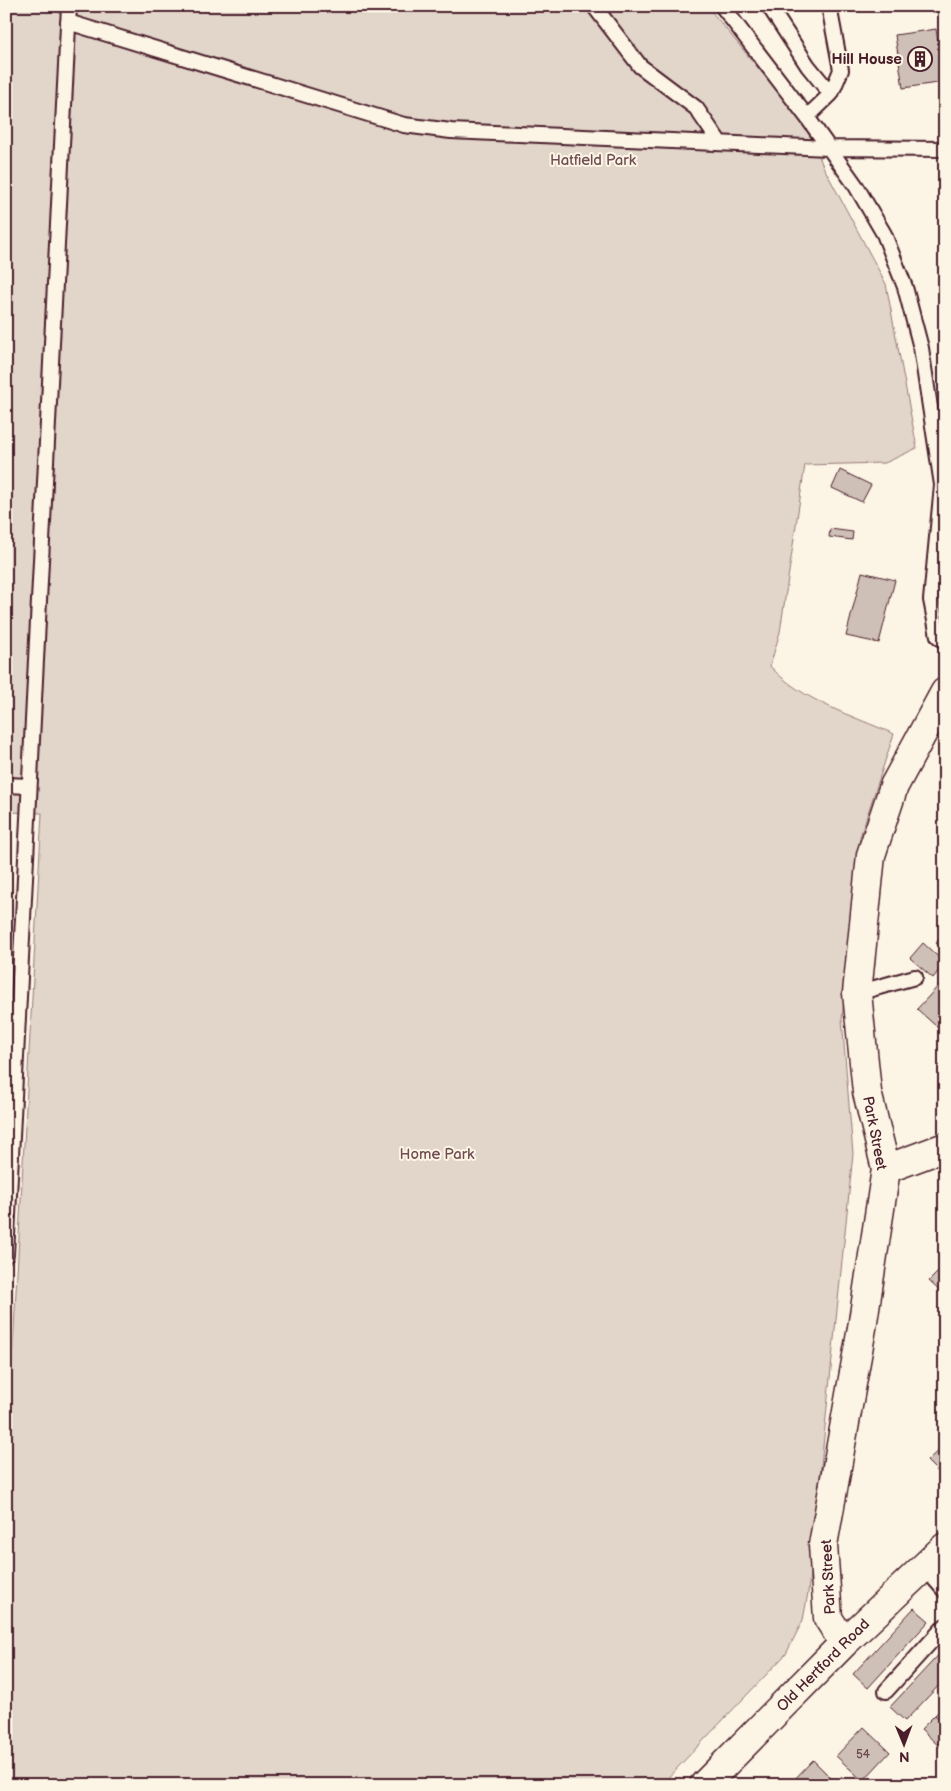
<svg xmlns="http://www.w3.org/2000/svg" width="951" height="1791" viewBox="0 0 951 1791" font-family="'Balsamiq Sans',sans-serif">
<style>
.green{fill:#e2d5ca;stroke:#967a7a}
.building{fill:#cfc0b7;stroke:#4a1f2b}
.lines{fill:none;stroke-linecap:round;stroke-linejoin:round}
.service-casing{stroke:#4a1f2b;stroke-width:18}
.minor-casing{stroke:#4a1f2b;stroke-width:31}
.service{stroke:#fcf5e5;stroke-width:14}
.minor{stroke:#fcf5e5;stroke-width:28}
.labels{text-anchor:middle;stroke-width:4;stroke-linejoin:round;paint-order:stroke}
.number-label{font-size:12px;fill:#6b474e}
.poi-label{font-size:15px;font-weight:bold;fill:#4a1f2b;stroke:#fcf5e5;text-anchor:end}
.park-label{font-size:15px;fill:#704c53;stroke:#fcf5e5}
.street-label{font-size:15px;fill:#4a1f2b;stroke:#fcf5e5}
</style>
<rect width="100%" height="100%" fill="#fcf5e5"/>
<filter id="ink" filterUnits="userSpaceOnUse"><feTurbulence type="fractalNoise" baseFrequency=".02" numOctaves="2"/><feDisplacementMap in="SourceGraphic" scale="10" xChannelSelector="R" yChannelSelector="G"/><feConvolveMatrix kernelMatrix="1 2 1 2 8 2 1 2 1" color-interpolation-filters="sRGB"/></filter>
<g filter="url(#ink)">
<path class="green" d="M 6,6 L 707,6 L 806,126 L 823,166 L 886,284 L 917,448 L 885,463 L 805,465 L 780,632 L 770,666 C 802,701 851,715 894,734 L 860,837 L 842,1019 L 853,1154 L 808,1593 L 803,1620 L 786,1654 L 661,1785 L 6,1785 L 6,1476 L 42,813 L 8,812 L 6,845 Z"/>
<path class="building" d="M 936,29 L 944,82 L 903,88 L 895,35 Z
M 840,470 L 871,485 L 862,502 L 832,488 Z
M 830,529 L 853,532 L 852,540 L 829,537 Z
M 862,572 L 895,580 L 879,643 L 846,636 Z
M 944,582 L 945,582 L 945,600 L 942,599 Z
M 945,933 L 945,952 L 936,943 Z
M 923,943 L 945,963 L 933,978 L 910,958 Z
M 941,983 L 945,987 L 945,1018 L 937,1027 L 917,1009 Z
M 945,1018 L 945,1034 L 937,1027 Z
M 945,1265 L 945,1296 L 929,1281 Z
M 941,1448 L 945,1452 L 945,1479 L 927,1461 Z
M 914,1608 L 929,1621 L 868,1688 L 853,1674 Z
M 945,1648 L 945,1679 L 905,1721 L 890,1707 Z
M 945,1705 L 945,1725 L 935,1715 Z
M 935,1715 L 945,1725 L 945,1752 L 921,1729 Z
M 864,1727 L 890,1752 L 863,1781 L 836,1756 Z
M 813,1760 L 838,1785 L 789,1785 Z"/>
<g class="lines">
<defs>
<path id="service" d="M 594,6 L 640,66 L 696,108 L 720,143
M 722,6 L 807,117 L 856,186 L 884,234 L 905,287 L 921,348 L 942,485 L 931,600 L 938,636 L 945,642
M 769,6 L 808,66 L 831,94 L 807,117
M 829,6 L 841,70 L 831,94
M 68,22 L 404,125 L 451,131 L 828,148 L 945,149
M 6,785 L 29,786
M 857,993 L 915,977
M 6,1255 L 69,6
M 924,1567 L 945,1591
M 886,1691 L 945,1626"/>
<path id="minor" d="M 886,1169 L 945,1147
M 844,1643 L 828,1618 L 823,1545 L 862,1328 L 886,1169 L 867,1092 L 857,993 L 871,855 L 894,786 L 945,692
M 704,1785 L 844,1643 L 945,1547"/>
</defs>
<use href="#service" class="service-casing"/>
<use href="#minor" class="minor-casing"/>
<use href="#service" class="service"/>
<use href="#minor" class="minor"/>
</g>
</g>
<defs>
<symbol id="building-ring" viewBox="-11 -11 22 22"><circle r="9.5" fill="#fcf5e5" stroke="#4a1f2b" stroke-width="1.5"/><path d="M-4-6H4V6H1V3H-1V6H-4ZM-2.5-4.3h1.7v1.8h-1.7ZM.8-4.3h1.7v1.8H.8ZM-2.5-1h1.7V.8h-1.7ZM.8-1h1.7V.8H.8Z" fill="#4a1f2b"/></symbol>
</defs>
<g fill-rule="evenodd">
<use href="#building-ring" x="906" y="45" width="28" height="28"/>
</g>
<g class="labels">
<g class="number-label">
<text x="863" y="1758">54</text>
</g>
<g class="poi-label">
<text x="902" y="64">Hill House</text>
</g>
<g class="park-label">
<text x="593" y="165">Hatfield Park</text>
<text x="437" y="1159">Home Park</text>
</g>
<g class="street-label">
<text transform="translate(875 1133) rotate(79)" y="5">Park Street</text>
<text transform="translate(828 1577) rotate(-93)" y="5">Park Street</text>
<text transform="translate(823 1665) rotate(-45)" y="5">Old Hertford Road</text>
</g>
</g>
<rect width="951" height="1791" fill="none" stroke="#fcf5e5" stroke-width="25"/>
<rect x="12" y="12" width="926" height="1766" fill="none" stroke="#4a1f2b" stroke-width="2" filter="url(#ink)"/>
<g transform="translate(904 1744) rotate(179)" stroke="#fcf5e5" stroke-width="4" paint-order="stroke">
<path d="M0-4L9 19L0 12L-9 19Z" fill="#4a1f2b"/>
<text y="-8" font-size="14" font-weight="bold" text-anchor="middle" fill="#4a1f2b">N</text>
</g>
</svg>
